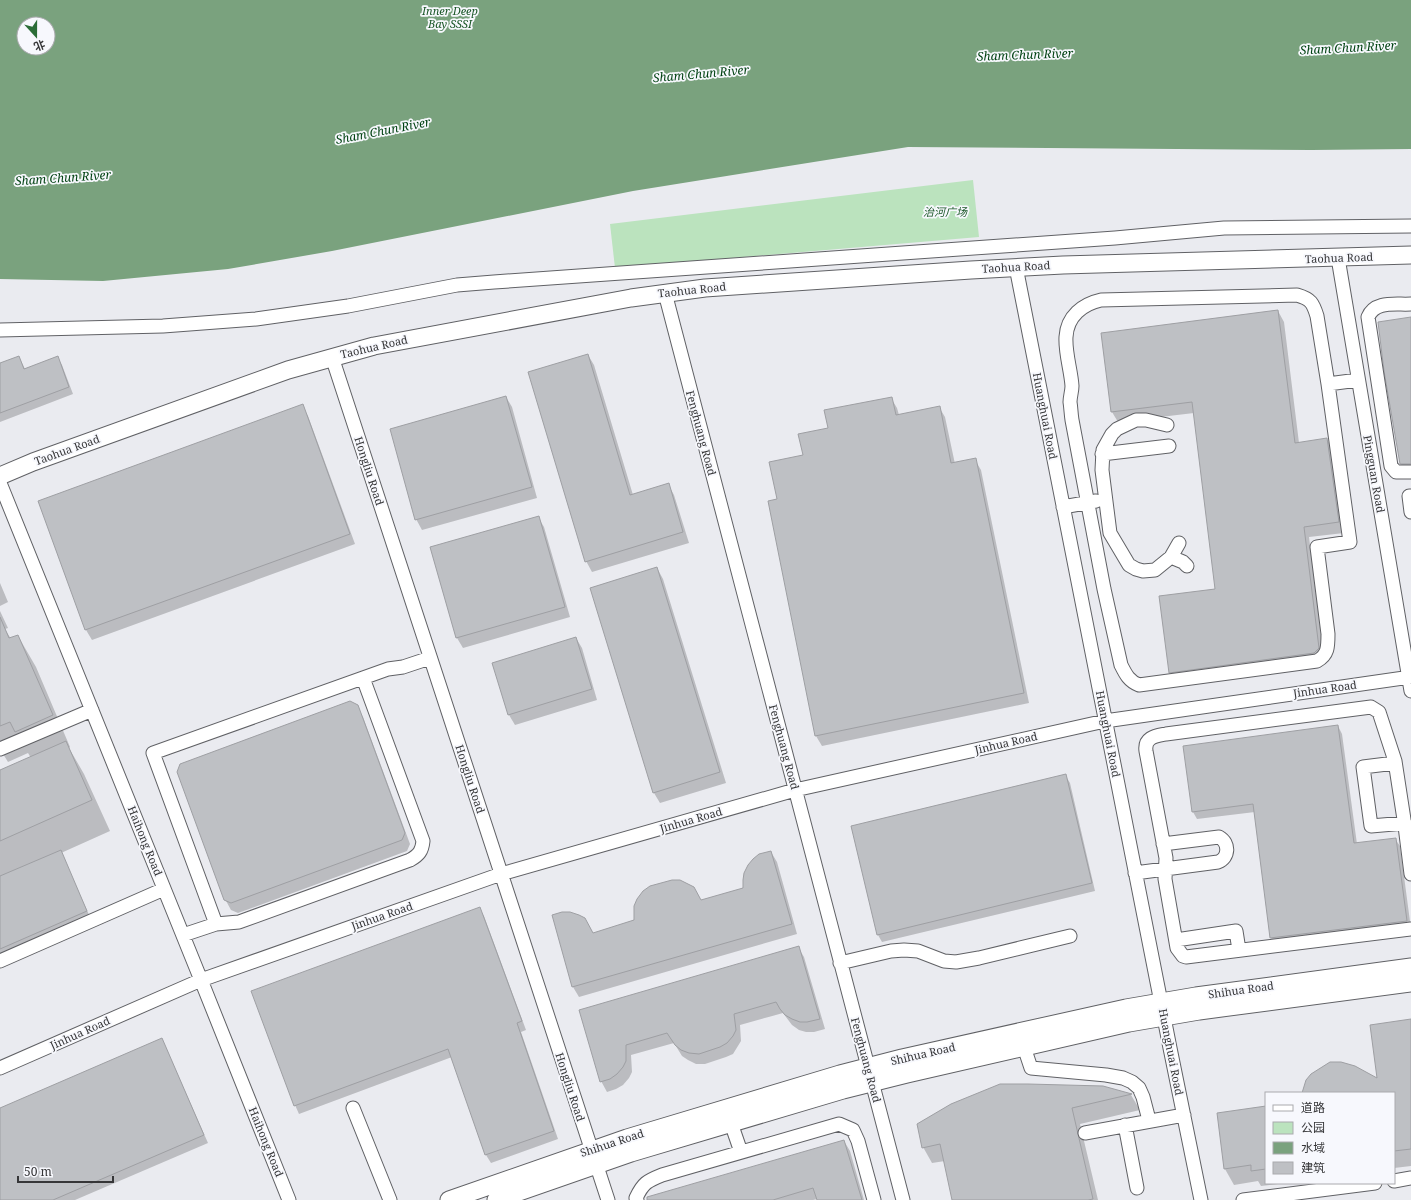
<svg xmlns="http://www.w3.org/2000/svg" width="1411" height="1200" viewBox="0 0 1411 1200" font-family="'Noto Serif','Noto Sans SC',serif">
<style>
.green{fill:#bbe3be}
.water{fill:#7aa27e;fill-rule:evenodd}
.shadow{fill:#0003}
.building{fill:#bec0c4;stroke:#9e9fa3}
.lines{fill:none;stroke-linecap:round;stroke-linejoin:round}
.minor-casing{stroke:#606165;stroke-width:15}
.major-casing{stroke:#606165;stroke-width:19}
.minor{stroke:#fff;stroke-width:13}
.major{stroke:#fff;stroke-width:17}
.labels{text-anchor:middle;stroke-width:3.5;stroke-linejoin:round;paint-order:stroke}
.park-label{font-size:11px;font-style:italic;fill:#195626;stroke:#f7f8fd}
.street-label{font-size:11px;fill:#363638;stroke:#f7f8fd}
.water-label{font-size:12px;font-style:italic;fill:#004212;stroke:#f7f8fd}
</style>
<rect width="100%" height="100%" fill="#eaebf0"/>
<path class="green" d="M 973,180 L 979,237 L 615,268 L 610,224 Z"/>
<path class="water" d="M 0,0 L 1411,0 L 1411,149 L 1311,150 L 908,147 L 633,191 L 332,251 L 228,269 L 103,281 L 0,279 ZM 24,24 L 48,24 L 48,48 L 24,48 Z"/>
<path class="shadow" d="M 1278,311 L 1284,322 L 1299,443 L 1327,439 L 1333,450 L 1344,533 L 1309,537 L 1324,660 L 1176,683 L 1170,673 L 1216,590 L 1194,413 L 1118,422 L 1112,412 L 1102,334 Z
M 1411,318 L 1411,471 L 1405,471 L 1401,464 Z
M 588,355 L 594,365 L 633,495 L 668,484 L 674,495 L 689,543 L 592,572 L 586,561 Z
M 19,357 L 25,369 L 57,357 L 62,365 L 73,394 L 0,422 L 0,364 Z
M 506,397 L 512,407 L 537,498 L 422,530 L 416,519 Z
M 891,398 L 897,408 L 899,415 L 939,407 L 945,417 L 955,464 L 975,460 L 981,470 L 1029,703 L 822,746 L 816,736 L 778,500 L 804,456 L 829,429 Z
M 302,406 L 308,416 L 355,544 L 92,640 L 86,630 L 39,502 Z
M 538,517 L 544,527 L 570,617 L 463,648 L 457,638 L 431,548 Z
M 657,568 L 663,579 L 726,783 L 660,803 L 654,793 L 591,588 Z
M 0,583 L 8,602 L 0,606 Z
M 0,611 L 8,628 L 5,629 L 11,639 L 18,636 L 36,667 L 70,747 L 69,748 L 84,774 L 110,831 L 61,853 L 91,919 L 0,959 L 0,772 L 31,758 L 28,753 L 8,762 L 0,749 Z
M 576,638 L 582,648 L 597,700 L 515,725 L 509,715 L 493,663 Z
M 357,706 L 363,717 L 410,844 L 407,851 L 238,913 L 231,910 L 225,899 Z
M 1338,726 L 1342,734 L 1357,844 L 1395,839 L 1400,846 L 1411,929 L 1276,946 L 1271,938 L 1255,812 L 1197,819 L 1193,812 Z
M 1065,775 L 1070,783 L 1095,891 L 882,942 L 878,935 Z
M 771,852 L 777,862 L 797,934 L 579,997 L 573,987 L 593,934 L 744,889 Z
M 479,908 L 484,916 L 526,1030 L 521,1032 L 558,1139 L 491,1163 L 486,1155 L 452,1057 L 299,1114 L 295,1105 Z
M 798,947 L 804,957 L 825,1029 L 814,1032 L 806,1032 L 799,1030 L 792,1025 L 783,1013 L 740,1025 L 741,1041 L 733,1054 L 726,1057 L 705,1064 L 696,1064 L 688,1060 L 682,1056 L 674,1043 L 631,1055 L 632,1072 L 629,1078 L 623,1085 L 616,1089 L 607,1092 L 601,1081 L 580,1011 Z
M 1411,1020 L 1411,1166 L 1394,1168 L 1394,1093 L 1304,1093 L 1378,1080 Z
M 162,1039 L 208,1143 L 75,1200 L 0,1200 L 0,1109 Z
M 1103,1087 L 1131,1095 L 1140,1110 L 1080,1124 L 1098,1200 L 954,1200 L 945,1161 L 932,1163 L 923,1147 Z
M 1266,1107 L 1266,1183 L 1286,1183 L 1261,1186 L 1258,1181 L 1234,1185 L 1225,1169 L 1218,1114 Z
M 844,1141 L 850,1151 L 864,1200 L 818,1200 L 818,1199 L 813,1200 L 656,1200 Z"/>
<path class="building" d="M 1278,310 L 1295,443 L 1327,438 L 1339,522 L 1304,527 L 1319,648 L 1314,653 L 1169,673 L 1159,596 L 1215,589 L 1192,402 L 1111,412 L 1101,333 Z
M 1411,317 L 1411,464 L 1400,464 L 1384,371 L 1378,322 Z
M 588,354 L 630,495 L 669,483 L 683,532 L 585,562 L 528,372 Z
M 19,356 L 24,369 L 58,356 L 69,387 L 0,413 L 0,363 Z
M 506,396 L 532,487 L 415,520 L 390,429 Z
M 892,397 L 896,415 L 940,406 L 951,463 L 976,458 L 1024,693 L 815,736 L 768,501 L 777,499 L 769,462 L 803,455 L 798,434 L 828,428 L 824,410 Z
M 303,404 L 350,534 L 85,630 L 38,501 Z
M 539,516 L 565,607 L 456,638 L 430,547 Z
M 657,567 L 720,772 L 653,793 L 590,588 Z
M 0,617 L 9,638 L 18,635 L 53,715 L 15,732 L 10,722 L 0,726 Z
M 576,637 L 592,689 L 508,715 L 492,663 Z
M 350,701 L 358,705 L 405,833 L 402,840 L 231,903 L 224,900 L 177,772 L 180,764 Z
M 1338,725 L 1354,843 L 1396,838 L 1407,921 L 1270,938 L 1253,804 L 1192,812 L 1183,746 Z
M 66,741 L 92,800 L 0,841 L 0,770 Z
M 1066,774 L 1092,883 L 877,935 L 851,826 Z
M 61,850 L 87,911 L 0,949 L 0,876 Z
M 771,851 L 792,924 L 572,987 L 552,915 L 562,912 L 570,912 L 579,915 L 585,918 L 593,933 L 634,920 L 634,906 L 637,899 L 643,891 L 650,886 L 672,880 L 680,880 L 694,887 L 701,900 L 743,888 L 743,880 L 744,873 L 748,865 L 753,859 L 759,854 Z
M 480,907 L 522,1021 L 517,1023 L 554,1131 L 485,1155 L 448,1049 L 294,1106 L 251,991 Z
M 799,946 L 820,1019 L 807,1022 L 800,1022 L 792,1019 L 785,1015 L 780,1009 L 776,1002 L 734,1014 L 736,1030 L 733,1036 L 727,1043 L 720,1047 L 699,1054 L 689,1053 L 681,1050 L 675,1045 L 667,1033 L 626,1045 L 626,1061 L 623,1067 L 617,1074 L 610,1079 L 600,1082 L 579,1010 Z
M 1411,1019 L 1411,1149 L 1394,1151 L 1394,1093 L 1302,1093 L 1306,1080 L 1311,1074 L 1330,1062 L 1341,1062 L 1355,1066 L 1377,1078 L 1370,1025 Z
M 162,1038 L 204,1135 L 53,1200 L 0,1200 L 0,1108 Z
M 1000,1084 L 1028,1084 L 1103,1086 L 1132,1094 L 1072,1108 L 1093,1199 L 1088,1200 L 952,1200 L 940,1144 L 922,1148 L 917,1124 L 951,1104 Z
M 1266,1106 L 1266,1169 L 1251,1171 L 1251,1165 L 1224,1169 L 1217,1113 Z
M 844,1140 L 862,1200 L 817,1200 L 813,1188 L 773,1200 L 647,1200 L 647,1197 Z"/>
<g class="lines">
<defs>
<path id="minor" d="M 1338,258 L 1411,691
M 1016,267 L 1170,1048 L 1201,1200
M 665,293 L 903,1200
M 1297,295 C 1311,299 1313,303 1317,316 L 1328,384 L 1350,542 L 1317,547 L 1328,634 C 1328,647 1328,655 1317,661 L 1139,685 C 1129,681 1126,675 1121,665 L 1104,589 L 1072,420 C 1071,414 1071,408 1070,402 C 1070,397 1072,391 1072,386 C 1071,370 1065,353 1066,337 C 1067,316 1083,304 1101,300 Z
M 1411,304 C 1396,305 1375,300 1368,317 L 1391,466 L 1396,472 L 1411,472
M 0,330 L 163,326 L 256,319 L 348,306 L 457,285 L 494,282 L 1115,238 L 1224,228 L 1411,226
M 332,357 L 608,1200
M 1328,384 L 1358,380
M 1167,425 L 1146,420 L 1136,420 L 1117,429 L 1112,434 L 1103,450 L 1102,470 L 1110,533 L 1129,565 L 1136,569 L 1143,571 L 1155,570 L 1171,557 L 1179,543
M 1102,454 L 1169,446
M 0,483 L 201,980 L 289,1200
M 1411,496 L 1409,496 L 1411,512
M 1063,507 L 1096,501
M 1171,557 L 1183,562 L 1187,566
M 0,749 L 92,710
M 1395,763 L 1363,767 L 1371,826 L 1405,823
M 1135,873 L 1218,862 C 1229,858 1230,843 1219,837 L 1163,844
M 1411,874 L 1405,826 L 1395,761 L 1379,712 L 1371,707 L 1166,734 C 1156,736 1144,737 1146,751 L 1166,858 L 1165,879 L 1177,948 L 1183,956 L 1186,957 L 1411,929
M 216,924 L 153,753 L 388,669 L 403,667 L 430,658
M 183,935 L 216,924 L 239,922 L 410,860 C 419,855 422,851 423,841 L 363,678
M 1176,940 L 1236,931 L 1239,950
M 0,961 L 164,889
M 840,963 L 891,951 L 904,950 L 918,951 L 944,961 L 956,962 L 979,958 L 1070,936
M 1024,1047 L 1031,1068 L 1106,1075 L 1123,1078 L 1132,1082 L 1139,1088 L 1143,1097 L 1149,1120
M 0,1068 L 201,980 L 501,874 L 795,790 L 1105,721 L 1411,677
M 353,1108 L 390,1200
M 731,1123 L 741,1152
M 1125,1125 L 1137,1188
M 1085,1133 L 1184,1115
M 1394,1181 L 1411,1178
M 637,1200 L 636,1198 C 643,1183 647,1181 662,1175 L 839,1124 L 853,1130 L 858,1141 L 874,1200
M 1243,1200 L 1375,1183"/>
<path id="major" d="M 0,476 L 33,462 L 288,370 L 374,346 L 631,298 L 705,288 L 971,270 L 1063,265 L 1411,255
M 449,1200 L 627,1138 L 840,1074 L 902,1058 L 1126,1008 L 1196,996 L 1411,967
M 496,1200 L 631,1153 L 843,1090 L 907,1074 L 1129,1023 L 1199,1011 L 1411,983"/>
</defs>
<use href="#minor" class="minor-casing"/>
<use href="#major" class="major-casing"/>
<use href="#minor" class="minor"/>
<use href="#major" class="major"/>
</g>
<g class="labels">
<g class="park-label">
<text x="450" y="15">Inner Deep<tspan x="450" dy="13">Bay SSSI</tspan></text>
<text x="945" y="216">治河广场</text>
</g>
<g class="street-label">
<text transform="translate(1339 258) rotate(-2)" y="4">Taohua Road</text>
<text transform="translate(1016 267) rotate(-3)" y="4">Taohua Road</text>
<text transform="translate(692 290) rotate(-6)" y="4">Taohua Road</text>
<text transform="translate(374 347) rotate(-13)" y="4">Taohua Road</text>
<text transform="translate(1045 416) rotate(79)" y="4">Huanghuai Road</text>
<text transform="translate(701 433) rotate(75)" y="4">Fenghuang Road</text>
<text transform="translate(67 450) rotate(-20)" y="4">Taohua Road</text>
<text transform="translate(369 471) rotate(72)" y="4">Hongliu Road</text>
<text transform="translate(1374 474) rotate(80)" y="4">Pingguan Road</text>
<text transform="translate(1325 689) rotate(-8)" y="4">Jinhua Road</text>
<text transform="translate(1108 734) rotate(79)" y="4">Huanghuai Road</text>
<text transform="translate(1006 743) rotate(-13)" y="4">Jinhua Road</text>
<text transform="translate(784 747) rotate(75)" y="4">Fenghuang Road</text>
<text transform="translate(470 779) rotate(72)" y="4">Hongliu Road</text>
<text transform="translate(691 820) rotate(-16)" y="4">Jinhua Road</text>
<text transform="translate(145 841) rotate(68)" y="4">Haihong Road</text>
<text transform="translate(382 916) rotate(-19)" y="4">Jinhua Road</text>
<text transform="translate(1241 990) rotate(-8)" y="4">Shihua Road</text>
<text transform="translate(80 1033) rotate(-24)" y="4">Jinhua Road</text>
<text transform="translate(1171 1052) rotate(79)" y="4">Huanghuai Road</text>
<text transform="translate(923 1054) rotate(-13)" y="4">Shihua Road</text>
<text transform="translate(866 1060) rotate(75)" y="4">Fenghuang Road</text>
<text transform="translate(570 1087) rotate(72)" y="4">Hongliu Road</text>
<text transform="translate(266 1142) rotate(68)" y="4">Haihong Road</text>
<text transform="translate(612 1143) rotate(-18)" y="4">Shihua Road</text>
</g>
<g class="water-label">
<text transform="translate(1348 48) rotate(-3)" y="4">Sham Chun River</text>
<text transform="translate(1025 55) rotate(-2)" y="4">Sham Chun River</text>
<text transform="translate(701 74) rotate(-5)" y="4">Sham Chun River</text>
<text transform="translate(383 131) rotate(-11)" y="4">Sham Chun River</text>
<text transform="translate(63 178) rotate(-4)" y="4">Sham Chun River</text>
</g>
</g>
<rect x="1265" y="1092" width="130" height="92" fill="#f7f8fd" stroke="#aaaaae"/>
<rect x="1273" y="1105" width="20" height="6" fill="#ffffff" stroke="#aaaaae"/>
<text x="1301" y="1112" font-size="12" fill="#363638">道路</text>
<rect x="1273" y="1122" width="20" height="12" fill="#bbe3be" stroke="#aaaaae"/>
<text x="1301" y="1132" font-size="12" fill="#363638">公园</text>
<rect x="1273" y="1142" width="20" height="12" fill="#7aa27e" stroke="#aaaaae"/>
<text x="1301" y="1152" font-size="12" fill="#363638">水域</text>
<rect x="1273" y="1162" width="20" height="12" fill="#bec0c4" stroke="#aaaaae"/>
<text x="1301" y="1172" font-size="12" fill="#363638">建筑</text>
<g transform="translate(36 36) rotate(159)"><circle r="19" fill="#f7f8fd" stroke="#aaaaae"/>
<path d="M0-3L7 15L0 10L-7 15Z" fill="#2b6d37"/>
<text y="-6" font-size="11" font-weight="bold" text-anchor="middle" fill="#363638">北</text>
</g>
<path d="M18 1176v6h95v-6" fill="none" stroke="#363638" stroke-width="2"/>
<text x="24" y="1176" font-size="12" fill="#363638" stroke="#f7f8fd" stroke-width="3" paint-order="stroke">50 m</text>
</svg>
